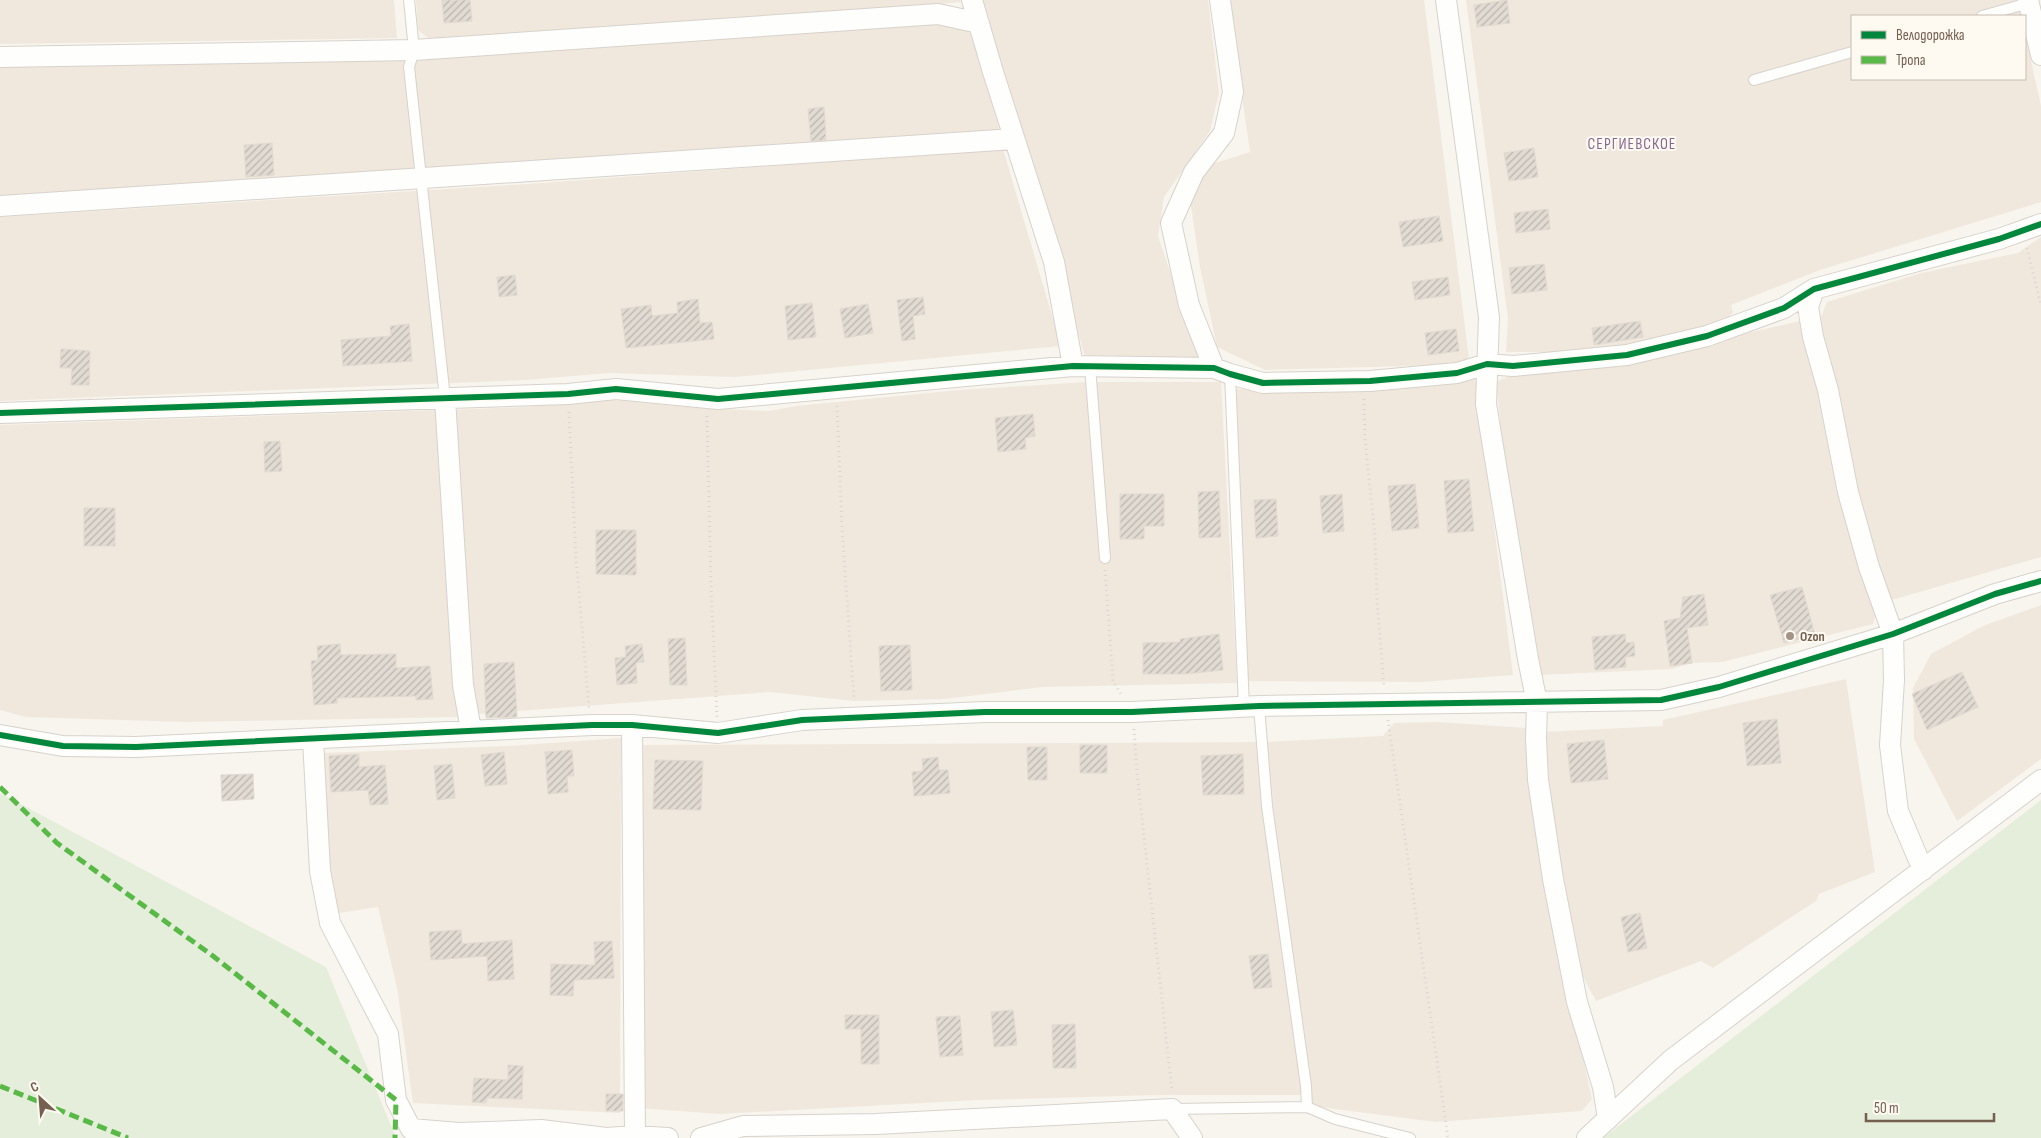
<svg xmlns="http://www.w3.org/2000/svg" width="2041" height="1138" viewBox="0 0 2041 1138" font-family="'Sofia Sans Condensed',sans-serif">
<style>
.residential{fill:#f0e8dd}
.grass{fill:#e4eeda}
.building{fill:url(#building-hatch);stroke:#e0dad1}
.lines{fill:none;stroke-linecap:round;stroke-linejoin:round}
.service-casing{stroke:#d7d2cc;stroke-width:12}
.minor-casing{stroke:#d7d2cc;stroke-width:22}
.path{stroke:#dad5d0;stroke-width:3;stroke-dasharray:1 4;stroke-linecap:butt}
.service{stroke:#fefefc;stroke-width:10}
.minor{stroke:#fefefc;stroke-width:20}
.quiet{stroke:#58b947;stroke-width:5;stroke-dasharray:10 5;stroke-linecap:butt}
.cycleway-casing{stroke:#fefaf2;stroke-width:9}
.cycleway{stroke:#00873e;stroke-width:6}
.poi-dot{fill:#a39487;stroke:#fefaf2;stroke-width:2}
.labels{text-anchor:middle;stroke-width:4;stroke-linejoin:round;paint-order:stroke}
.poi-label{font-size:14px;font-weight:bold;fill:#756050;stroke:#fefaf2;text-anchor:start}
.quarter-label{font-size:16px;letter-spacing:1px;fill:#876790;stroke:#fefaf2}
</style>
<defs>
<pattern id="building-hatch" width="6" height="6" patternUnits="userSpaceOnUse" patternTransform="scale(1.25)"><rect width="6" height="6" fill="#e2dbd4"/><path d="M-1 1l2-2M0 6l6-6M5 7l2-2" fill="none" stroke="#bcb5ae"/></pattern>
</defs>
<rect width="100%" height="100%" fill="#f8f5ee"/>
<path class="residential" d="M 0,0 L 394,0 L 397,38 L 0,44 Z
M 416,0 L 960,0 L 961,2 L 805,17 L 433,42 L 418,30 Z
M 981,0 L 1208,0 L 1219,93 L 1210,131 L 1164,197 L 1158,236 L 1199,358 L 1084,355 L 1060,259 Z
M 1228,0 L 1424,0 L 1469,359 L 1448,365 L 1265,370 L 1217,347 L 1200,267 L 1190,199 L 1212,164 L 1250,152 Z
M 1466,0 L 2017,0 L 2021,16 L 1852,16 L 1852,79 L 2025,79 L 2025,33 L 2041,106 L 2041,202 L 1820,270 L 1731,305 L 1733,313 L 1724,321 L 1646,344 L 1560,352 L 1506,352 L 1508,319 Z
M 955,22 L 964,25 L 971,34 L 999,127 L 998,136 L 0,203 L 0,66 L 742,36 L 889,28 Z
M 1003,149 L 1061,346 L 735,377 L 608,373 L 527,380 L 0,401 L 0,217 L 527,184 Z
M 2041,237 L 2041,557 L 1888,601 L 1856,493 L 1850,450 L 1817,327 L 1827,302 L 1921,273 L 2018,253 Z
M 1800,321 L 1824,399 L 1877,610 L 1873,624 L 1722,662 L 1692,663 L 1672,669 L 1539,675 L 1502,440 L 1496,382 L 1511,375 L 1613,364 Z
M 1475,376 L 1513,675 L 1421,682 L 1248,681 L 1236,389 L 1290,390 Z
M 1086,382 L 1221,382 L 1237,683 L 1042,687 L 945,699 L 854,701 L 770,692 L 477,714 L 473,701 L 450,410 L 524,407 L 613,400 L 698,408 L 769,411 L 796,406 L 959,390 Z
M 438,410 L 461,717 L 185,722 L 26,717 L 0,710 L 0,425 Z
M 2041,605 L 2041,759 L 1957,821 L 1914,739 L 1913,688 L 1931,654 L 1983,626 Z
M 1846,679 L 1875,872 L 1819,894 L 1816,901 L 1713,968 L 1701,961 L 1596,1001 L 1578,968 L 1559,863 L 1543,753 L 1543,732 L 1663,726 L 1663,720 Z
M 1438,722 L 1527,728 L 1552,916 L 1592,1099 L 1582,1111 L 1436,1122 L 1319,1107 L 1302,1095 L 1157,1095 L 978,1100 L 720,1114 L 638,1108 L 638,745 L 1267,742 L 1383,736 L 1394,723 Z
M 621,738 L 620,1113 L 413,1103 L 397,988 L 378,907 L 333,914 L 323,753 L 507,746 Z"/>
<path class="grass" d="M 0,793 L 326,967 L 396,1138 L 0,1138 Z
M 2041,800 L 2041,1138 L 1603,1138 Z"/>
<path class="building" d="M 442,0 L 470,0 L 472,21 L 444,23 Z
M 1507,0 L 1510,23 L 1477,27 L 1474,5 Z
M 824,107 L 826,140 L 811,141 L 808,109 Z
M 272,143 L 274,175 L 246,177 L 244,145 Z
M 1534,148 L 1538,177 L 1509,181 L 1504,153 Z
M 1548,209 L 1550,229 L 1516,233 L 1514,213 Z
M 1439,216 L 1443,241 L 1403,247 L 1399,222 Z
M 1544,264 L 1547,290 L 1512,294 L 1509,268 Z
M 515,275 L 517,295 L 499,297 L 497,277 Z
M 1448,277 L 1450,295 L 1415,300 L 1412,282 Z
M 923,297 L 925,314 L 913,316 L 915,339 L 902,341 L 897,300 Z
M 698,299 L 700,323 L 712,322 L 714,339 L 626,348 L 621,309 L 651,305 L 652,316 L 678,313 L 677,302 Z
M 812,303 L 816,337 L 788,340 L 785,306 Z
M 868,304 L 873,333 L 845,338 L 840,309 Z
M 1640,321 L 1643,337 L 1594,345 L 1592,328 Z
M 409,324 L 412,361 L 343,366 L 341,340 L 391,336 L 390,326 Z
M 1456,329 L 1459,351 L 1428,355 L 1425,333 Z
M 61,349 L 90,351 L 89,385 L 71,385 L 72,368 L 60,368 Z
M 1033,414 L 1035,436 L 1025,438 L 1026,449 L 998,452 L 995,418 Z
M 280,441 L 282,471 L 265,472 L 264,442 Z
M 1469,479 L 1474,531 L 1448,533 L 1444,481 Z
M 1415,484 L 1419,528 L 1392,531 L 1388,486 Z
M 1219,491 L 1221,537 L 1199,538 L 1198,492 Z
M 1120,494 L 1164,494 L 1164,526 L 1144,526 L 1144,539 L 1120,539 Z
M 1342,494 L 1344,531 L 1323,533 L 1320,496 Z
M 1276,499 L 1278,536 L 1256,538 L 1254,500 Z
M 84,508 L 115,508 L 115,546 L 84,546 Z
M 596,530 L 636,530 L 636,575 L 596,574 Z
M 1802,587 L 1815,635 L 1784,643 L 1770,595 Z
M 1704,594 L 1708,625 L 1687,628 L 1692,663 L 1670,666 L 1664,621 L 1680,618 L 1683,597 Z
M 1219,634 L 1223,670 L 1185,674 L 1143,674 L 1143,643 L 1180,642 L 1180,639 Z
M 1625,634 L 1626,643 L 1634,642 L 1635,656 L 1625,657 L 1626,667 L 1595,670 L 1592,637 Z
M 685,638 L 687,685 L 670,685 L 668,639 Z
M 340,644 L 341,655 L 396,654 L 396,668 L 430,666 L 433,699 L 416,700 L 416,696 L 337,698 L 337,703 L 314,705 L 311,661 L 318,660 L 317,646 Z
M 642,644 L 644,662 L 636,663 L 637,683 L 617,685 L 615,658 L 626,657 L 625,646 Z
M 910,645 L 912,690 L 881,691 L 879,646 Z
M 514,662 L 517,717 L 486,718 L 484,664 Z
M 1962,672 L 1978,707 L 1927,730 L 1912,694 Z
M 1777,719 L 1781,763 L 1747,766 L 1743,723 Z
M 1604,740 L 1608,779 L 1571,783 L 1567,744 Z
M 1080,745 L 1107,745 L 1107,773 L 1080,773 Z
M 1027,747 L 1047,747 L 1047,780 L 1028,780 Z
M 572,750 L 574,776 L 567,776 L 568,792 L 548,794 L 545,752 Z
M 504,752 L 507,784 L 485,786 L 481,755 Z
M 359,754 L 359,767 L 385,765 L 388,804 L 370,805 L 368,790 L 331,792 L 329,756 Z
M 1243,754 L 1244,794 L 1203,795 L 1201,756 Z
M 938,757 L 939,770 L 948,770 L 950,793 L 914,796 L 912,772 L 923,771 L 922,759 Z
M 655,760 L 703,761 L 701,810 L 653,809 Z
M 452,764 L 455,798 L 437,800 L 434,766 Z
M 253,774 L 254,799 L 222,801 L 221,775 Z
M 1640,913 L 1647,948 L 1628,952 L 1621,917 Z
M 461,930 L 462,944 L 512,940 L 514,979 L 488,981 L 487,956 L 431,960 L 429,932 Z
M 612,941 L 614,978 L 574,980 L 573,996 L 550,995 L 551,964 L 595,965 L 594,942 Z
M 1268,954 L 1272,987 L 1254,989 L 1249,956 Z
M 1013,1010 L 1017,1045 L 994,1047 L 991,1012 Z
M 845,1015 L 879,1015 L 879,1064 L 861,1064 L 861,1029 L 845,1029 Z
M 960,1016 L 963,1055 L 940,1057 L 936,1017 Z
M 1075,1024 L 1076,1068 L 1053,1068 L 1052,1025 Z
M 508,1065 L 523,1066 L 522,1099 L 487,1098 L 486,1103 L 472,1102 L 474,1078 L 508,1080 Z
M 606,1094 L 623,1094 L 623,1111 L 606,1111 Z"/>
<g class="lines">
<defs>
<path id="service" d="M 409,0 L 414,50 L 409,67 L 445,398
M 1982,16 L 2029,3
M 1754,80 L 1852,52
M 1090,366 L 1105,558
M 1230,374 L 1244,707
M 1259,706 L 1267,806 L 1306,1086 L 1307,1107
M 1172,1109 L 1307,1107 L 1335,1119 L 1410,1138"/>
<path id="minor" d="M 972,0 L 993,72 L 1054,262 L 1073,366
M 1446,0 L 1489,317 L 1486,404 L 1528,659 L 1537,703 L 1536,739 L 1538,780 L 1553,879 L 1577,1002 L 1603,1087 L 1608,1119
M 2028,0 L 2041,55
M 0,57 L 414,50 L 938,14 L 979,23
M 0,206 L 1014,139
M 1814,289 L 1808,307 L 1813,337 L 1828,390 L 1848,492 L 1869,567 L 1893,634 L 1894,680 L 1890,745 L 1898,811 L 1923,870
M 1214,368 L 1189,305 L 1171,223 L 1194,172 L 1224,133 L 1233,92 L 1220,0
M 445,398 L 463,685 L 471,730
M 0,413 L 568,394 L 616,389 L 718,399 L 1073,366 L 1214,368 L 1230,374 L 1263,383 L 1370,381 L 1457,373 L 1487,364 L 1513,366 L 1627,355 L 1707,336 L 1784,308 L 1814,289 L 1999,239 L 2041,224
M 632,725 L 635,1136
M 0,735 L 63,746 L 136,747 L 592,725 L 632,725 L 718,733 L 802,720 L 985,712 L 1132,712 L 1259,706 L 1661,700 L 1719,687 L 1893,634 L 1995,594 L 2041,581
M 313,739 L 320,871 L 330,923 L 388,1034 L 396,1100 L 411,1129 L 459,1133 L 541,1130 L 606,1138 L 635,1136 L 668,1138
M 701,1138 L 743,1126 L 876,1124 L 1172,1109 L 1192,1138
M 1587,1138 L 1671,1060 L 2041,780"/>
</defs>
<use href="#service" class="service-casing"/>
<use href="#minor" class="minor-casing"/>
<path class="path" d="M 2027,248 L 2041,306
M 1364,399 L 1365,439 L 1375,536 L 1377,601 L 1384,687
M 837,406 L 842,527 L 854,699
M 569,412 L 576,558 L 589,708
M 707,416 L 711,585 L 717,717
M 1105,570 L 1113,681 L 1121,694
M 1388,720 L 1448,1138
M 1134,729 L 1137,773 L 1172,1091"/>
<use href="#service" class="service"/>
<use href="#minor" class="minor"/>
<path class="quiet" d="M 0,787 L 57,843 L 213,956 L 396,1100 L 395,1138
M 0,1086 L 128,1138"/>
<defs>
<path id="cycleway" d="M 0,413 L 568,394 L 616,389 L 718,399 L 1073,366 L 1214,368 L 1230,374 L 1263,383 L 1370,381 L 1457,373 L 1487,364 L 1513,366 L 1627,355 L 1707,336 L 1784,308 L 1814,289 L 1999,239 L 2041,224
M 0,735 L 63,746 L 136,747 L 592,725 L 632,725 L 718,733 L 802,720 L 985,712 L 1132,712 L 1259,706 L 1661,700 L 1719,687 L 1893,634 L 1995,594 L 2041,581"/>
</defs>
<use href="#cycleway" class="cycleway-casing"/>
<use href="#cycleway" class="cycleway"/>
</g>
<circle class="poi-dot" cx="1790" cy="636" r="5"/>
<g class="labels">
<g class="poi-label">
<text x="1800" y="641">Ozon</text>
</g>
<g class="quarter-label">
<text x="1632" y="149">СЕРГИЕВСКОЕ</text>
</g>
</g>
<rect x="1851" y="15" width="175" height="65" fill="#fefaf2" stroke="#c7bcb1"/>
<rect x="1861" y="31" width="25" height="8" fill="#00873e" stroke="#c7bcb1"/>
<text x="1896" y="40" font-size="15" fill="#756050">Велодорожка</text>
<rect x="1861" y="56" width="25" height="8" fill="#58b947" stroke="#c7bcb1"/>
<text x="1896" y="65" font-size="15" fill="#756050">Тропа</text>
<g transform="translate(40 1098) rotate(334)" stroke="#fefaf2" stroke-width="4" paint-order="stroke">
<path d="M0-4L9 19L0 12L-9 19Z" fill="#756050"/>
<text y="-8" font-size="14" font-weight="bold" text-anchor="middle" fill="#756050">С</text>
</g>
<path d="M1866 1113v8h128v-8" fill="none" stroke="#756050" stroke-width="2.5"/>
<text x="1874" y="1113" font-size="15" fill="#756050" stroke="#fefaf2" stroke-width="4" paint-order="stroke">50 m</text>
</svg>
